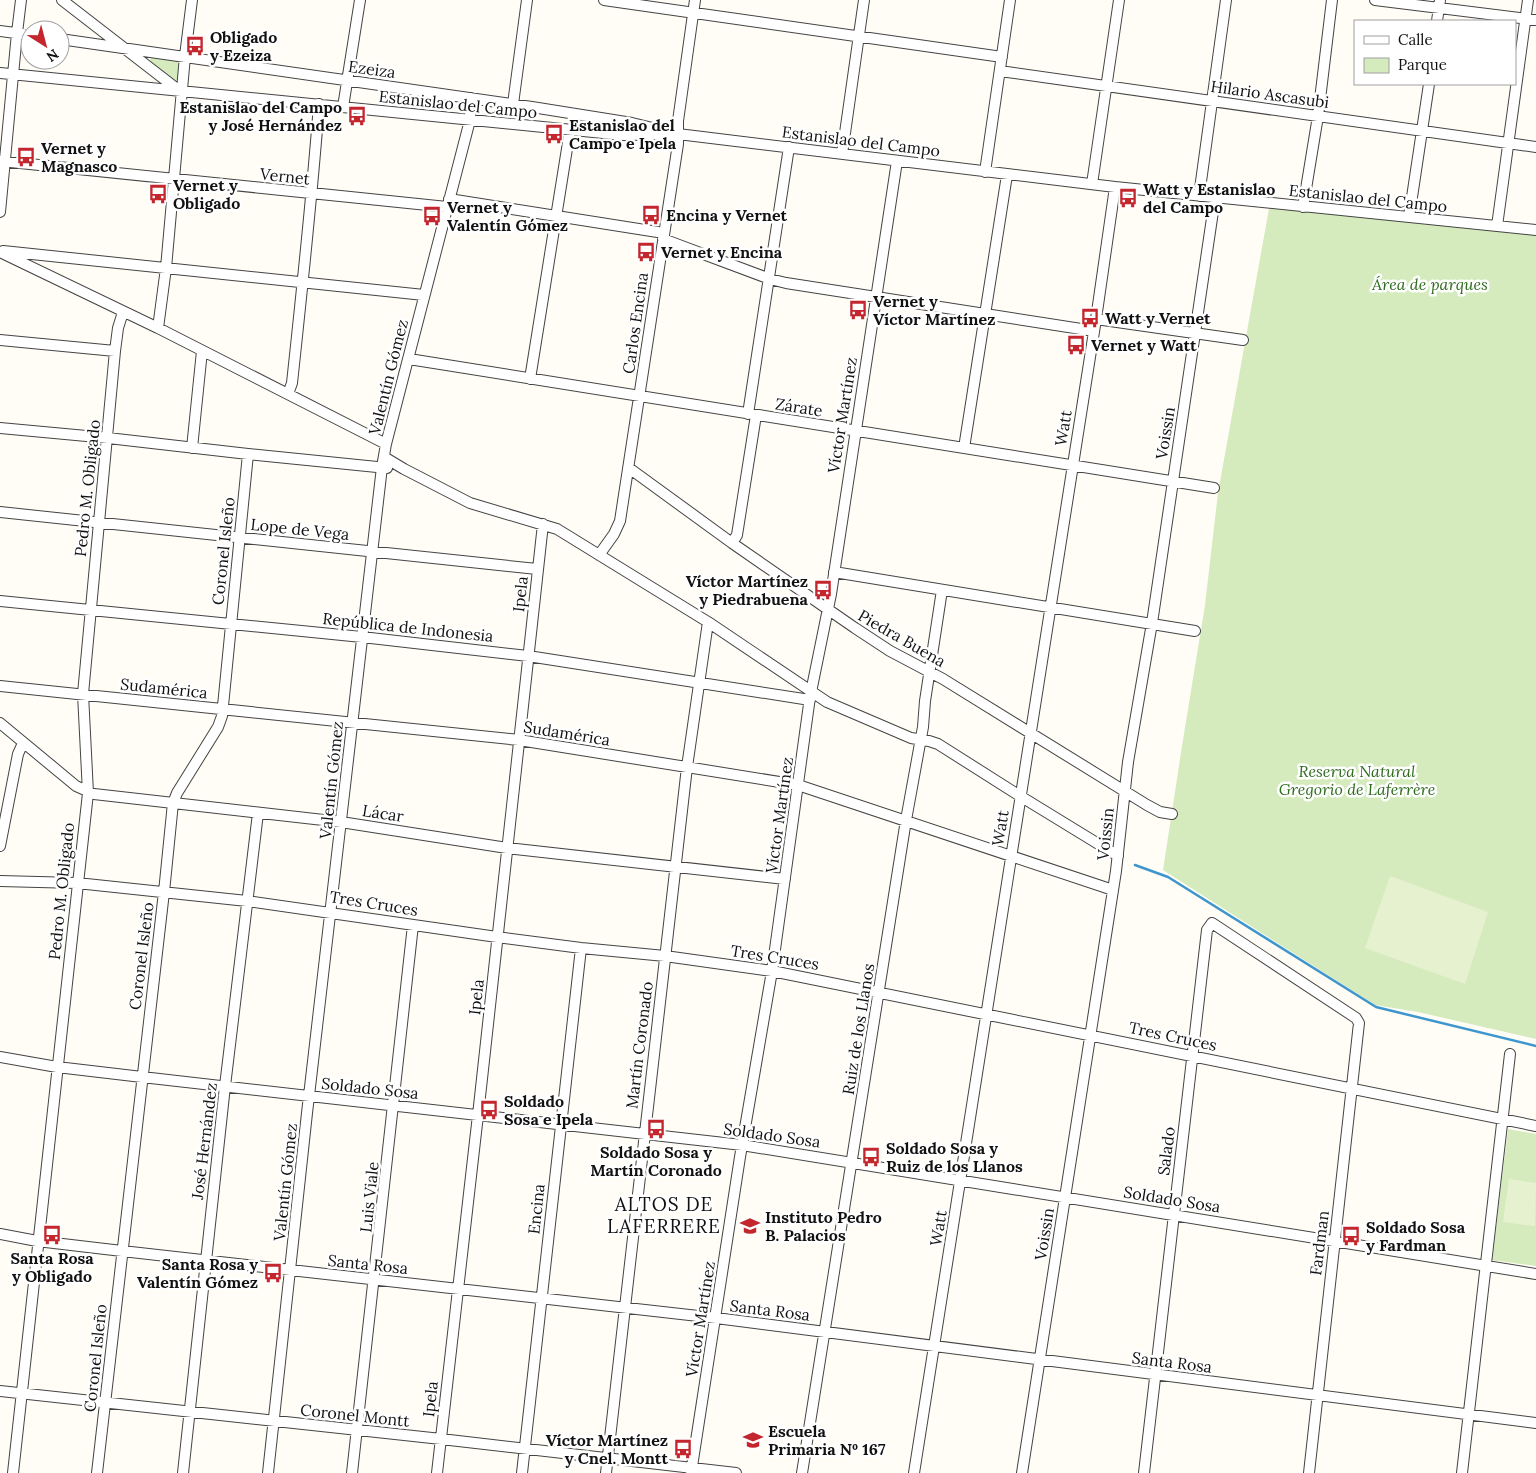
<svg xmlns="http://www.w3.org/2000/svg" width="1536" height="1473" viewBox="0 0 1536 1473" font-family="Lora,serif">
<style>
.green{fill:#d5ebbd}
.pitch{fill:#e6f2cf}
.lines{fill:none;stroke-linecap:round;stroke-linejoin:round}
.stream{stroke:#3f96cf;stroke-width:2.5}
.minor-casing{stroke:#444;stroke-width:12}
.minor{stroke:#fff;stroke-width:10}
.labels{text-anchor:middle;stroke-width:5;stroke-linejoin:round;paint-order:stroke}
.poi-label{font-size:16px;font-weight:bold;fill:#111;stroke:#fff;text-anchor:start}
.street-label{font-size:16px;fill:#111;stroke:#fff}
.park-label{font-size:16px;font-style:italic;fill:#2f6b1f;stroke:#fff}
.quarter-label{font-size:19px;letter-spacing:1px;fill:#111;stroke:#fff}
</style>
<rect width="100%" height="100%" fill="#fffdf5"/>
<path class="green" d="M 152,56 L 179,58 L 178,80 L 173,81 L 152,65 L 150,60 Z
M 1270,203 L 1536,230 L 1536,1039 L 1418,1012 L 1375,1005 L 1163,870 L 1182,746 L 1205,605 L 1218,493 Z
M 1508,1129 L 1536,1134 L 1536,1266 L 1492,1260 Z"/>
<path class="pitch" d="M 1390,876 L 1488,912 L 1465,984 L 1365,948 Z
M 1509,1179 L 1536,1183 L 1535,1226 L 1503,1222 Z"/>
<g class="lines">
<path class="stream" d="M 1135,865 L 1168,877 L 1376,1007 L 1536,1046"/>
<defs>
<path id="minor" d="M 62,0 L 177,89
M 604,0 L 1002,57
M 1375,0 L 1536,20
M 1437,21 L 1440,0
M 0,31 L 30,35
M 60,39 L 532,107 L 632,123 L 665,131
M 1000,71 L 1536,147
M 0,73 L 623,135 L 678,134 L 1115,187 L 1536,230
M 513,104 L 527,0
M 343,107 L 360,0
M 842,154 L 864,0
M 0,161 L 447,207
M 985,172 L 1010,0
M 1092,184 L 1119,0
M 1199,196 L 1226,0
M 449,199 L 664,233
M 1303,207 L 1318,116 L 1332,0
M 0,212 L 17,33 L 21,0
M 1409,217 L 1429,84
M 1497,226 L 1528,0
M 663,239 L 770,279 L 786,283 L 1094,331
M 3,251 L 424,295
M 0,252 L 158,328 L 386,444
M 1096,319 L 1243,340
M 158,328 L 166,268 L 185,56 L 192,0
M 0,340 L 115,351
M 409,359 L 1214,488
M 530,379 L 570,130
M 288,394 L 292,383 C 302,290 312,198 319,104
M 748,414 L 789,147
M 0,428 L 108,438 L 248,454 L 387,468
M 192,448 L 202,351
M 964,448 L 1007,175
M 384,457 L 404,469 L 470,503 L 557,529 L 708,622 L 827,702 L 911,738 L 929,741 L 938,744 L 1020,796 L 1118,856
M 629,468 L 732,543 L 855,628 L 890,651 L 943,679 L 1147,805 L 1160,812 L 1172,814
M 0,512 L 537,569
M 732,543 L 737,535 L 756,415
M 599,555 L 614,534 L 620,521 L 678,144 L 678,121 L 695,0
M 834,572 L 1195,631
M 0,601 L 362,637 L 528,656 L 810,700
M 0,686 L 519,740 L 798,785 L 1113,890
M 0,723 L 76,786 L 94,794 L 341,822 L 507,848 L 785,879
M 0,846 L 18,754 L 23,743
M 0,881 L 77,883 L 247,901 L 497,937 L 581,948 L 665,956 L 772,971 L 1536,1126
M 0,1057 L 57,1067 L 142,1077 L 742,1145 L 1536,1274
M 0,1234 L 37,1241 L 122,1251 L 716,1318 L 1536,1423
M 0,1391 L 441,1439 L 736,1473
M 13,1473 L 88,793 L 83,694 L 115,351 L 118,328 L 123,312
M 97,1473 L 164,892 L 173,803 L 177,793 L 218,727 L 222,716 L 248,454
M 183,1473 L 225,1086 L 258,813
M 268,1473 L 307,1113 L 382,467 L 386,444 L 470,120 L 471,98
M 352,1473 L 413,925
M 437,1473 L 478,1115 L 543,524
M 522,1473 L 581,948
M 606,1473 L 687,767 L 708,622
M 691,1473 L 740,1157 L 772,971 L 810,697 L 831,594 L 897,161
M 802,1473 L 906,820 L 923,727 L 925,701 L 942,590
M 914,1473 L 1096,319 L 1115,187
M 1022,1473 L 1116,871 L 1128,762 L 1152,623 L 1215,198
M 1144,1473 L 1207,930 L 1212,923 L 1356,1018 L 1359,1023 L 1309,1473
M 1462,1473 L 1510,1054"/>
</defs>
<use href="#minor" class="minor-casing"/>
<use href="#minor" class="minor"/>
</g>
<defs>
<symbol id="bus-bare" viewBox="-9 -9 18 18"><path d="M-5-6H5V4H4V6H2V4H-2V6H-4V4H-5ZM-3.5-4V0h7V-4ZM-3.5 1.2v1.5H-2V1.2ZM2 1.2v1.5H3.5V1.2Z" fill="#c4262e" stroke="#fff" stroke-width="2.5" paint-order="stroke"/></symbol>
<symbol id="school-bare" viewBox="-9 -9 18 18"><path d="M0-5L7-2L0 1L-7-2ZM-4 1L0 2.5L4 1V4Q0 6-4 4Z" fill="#c4262e" stroke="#fff" stroke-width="2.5" paint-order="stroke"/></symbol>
</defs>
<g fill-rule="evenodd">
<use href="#bus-bare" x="181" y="32" width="28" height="28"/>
<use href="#bus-bare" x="343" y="102" width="28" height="28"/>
<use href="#bus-bare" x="540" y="120" width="28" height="28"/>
<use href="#bus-bare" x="12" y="143" width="28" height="28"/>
<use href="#bus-bare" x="144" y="180" width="28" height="28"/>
<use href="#bus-bare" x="1114" y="184" width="28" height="28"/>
<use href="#bus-bare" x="637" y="201" width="28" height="28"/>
<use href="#bus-bare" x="418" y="202" width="28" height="28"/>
<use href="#bus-bare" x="632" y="238" width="28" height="28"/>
<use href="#bus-bare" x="844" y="296" width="28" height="28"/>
<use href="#bus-bare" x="1076" y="304" width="28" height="28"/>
<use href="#bus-bare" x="1062" y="331" width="28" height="28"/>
<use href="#bus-bare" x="809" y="576" width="28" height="28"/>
<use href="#bus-bare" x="475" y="1096" width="28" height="28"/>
<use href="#bus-bare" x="642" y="1115" width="28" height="28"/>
<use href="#bus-bare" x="857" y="1143" width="28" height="28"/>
<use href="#school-bare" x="736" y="1212" width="28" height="28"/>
<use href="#bus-bare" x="38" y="1221" width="28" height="28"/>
<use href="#bus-bare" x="1337" y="1222" width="28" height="28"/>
<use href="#bus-bare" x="259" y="1259" width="28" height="28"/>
<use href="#school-bare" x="739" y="1426" width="28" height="28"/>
<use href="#bus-bare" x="669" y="1435" width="28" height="28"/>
</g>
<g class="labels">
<g class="poi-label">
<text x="210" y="43">Obligado<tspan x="210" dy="18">y Ezeiza</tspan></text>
<text x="342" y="113" text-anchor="end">Estanislao del Campo<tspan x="342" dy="18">y José Hernández</tspan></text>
<text x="569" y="131">Estanislao del<tspan x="569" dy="18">Campo e Ipela</tspan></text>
<text x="41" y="154">Vernet y<tspan x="41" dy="18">Magnasco</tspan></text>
<text x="173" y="191">Vernet y<tspan x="173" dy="18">Obligado</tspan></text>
<text x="1143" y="195">Watt y Estanislao<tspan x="1143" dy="18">del Campo</tspan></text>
<text x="447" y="213">Vernet y<tspan x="447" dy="18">Valentín Gómez</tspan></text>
<text x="666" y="221">Encina y Vernet</text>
<text x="661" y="258">Vernet y Encina</text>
<text x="873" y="307">Vernet y<tspan x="873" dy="18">Víctor Martínez</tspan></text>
<text x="1105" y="324">Watt y Vernet</text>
<text x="1091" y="351">Vernet y Watt</text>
<text x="808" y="587" text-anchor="end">Víctor Martínez<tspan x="808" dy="18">y Piedrabuena</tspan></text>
<text x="504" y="1107">Soldado<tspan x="504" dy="18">Sosa e Ipela</tspan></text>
<text x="886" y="1154">Soldado Sosa y<tspan x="886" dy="18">Ruiz de los Llanos</tspan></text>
<text x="656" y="1158" text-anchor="middle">Soldado Sosa y<tspan x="656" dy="18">Martín Coronado</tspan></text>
<text x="765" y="1223">Instituto Pedro<tspan x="765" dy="18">B. Palacios</tspan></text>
<text x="1366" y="1233">Soldado Sosa<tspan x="1366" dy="18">y Fardman</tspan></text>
<text x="52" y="1264" text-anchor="middle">Santa Rosa<tspan x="52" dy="18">y Obligado</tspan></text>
<text x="258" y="1270" text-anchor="end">Santa Rosa y<tspan x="258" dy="18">Valentín Gómez</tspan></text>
<text x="768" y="1437">Escuela<tspan x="768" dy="18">Primaria Nº 167</tspan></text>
<text x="668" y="1446" text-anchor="end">Víctor Martínez<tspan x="668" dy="18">y Cnel. Montt</tspan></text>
</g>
<g class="street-label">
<text transform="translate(372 69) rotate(8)" y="6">Ezeiza</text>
<text transform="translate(1270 94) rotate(8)" y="6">Hilario Ascasubi</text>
<text transform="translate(458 104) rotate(6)" y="6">Estanislao del Campo</text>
<text transform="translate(861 141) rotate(7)" y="6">Estanislao del Campo</text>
<text transform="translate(285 176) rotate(6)" y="6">Vernet</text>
<text transform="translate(1368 198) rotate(6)" y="6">Estanislao del Campo</text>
<text transform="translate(635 323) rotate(-82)" y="6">Carlos Encina</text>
<text transform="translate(388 377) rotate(-76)" y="6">Valentín Gómez</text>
<text transform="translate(799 407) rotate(9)" y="6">Zárate</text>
<text transform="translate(842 415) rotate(-81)" y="6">Víctor Martínez</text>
<text transform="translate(1063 428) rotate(-81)" y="6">Watt</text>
<text transform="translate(1165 433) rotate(-81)" y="6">Voissin</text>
<text transform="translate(87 488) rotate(-84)" y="6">Pedro M. Obligado</text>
<text transform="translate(300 529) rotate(6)" y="6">Lope de Vega</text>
<text transform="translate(223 551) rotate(-84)" y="6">Coronel Isleño</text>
<text transform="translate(520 594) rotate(-84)" y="6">Ipela</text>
<text transform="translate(408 627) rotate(6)" y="6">República de Indonesia</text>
<text transform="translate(902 638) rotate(30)" y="6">Piedra Buena</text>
<text transform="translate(164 688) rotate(6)" y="6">Sudamérica</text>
<text transform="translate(567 733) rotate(9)" y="6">Sudamérica</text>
<text transform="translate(331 780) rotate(-84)" y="6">Valentín Gómez</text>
<text transform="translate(383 813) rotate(9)" y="6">Lácar</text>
<text transform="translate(779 815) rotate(-82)" y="6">Víctor Martínez</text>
<text transform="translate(1000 828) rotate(-81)" y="6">Watt</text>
<text transform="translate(1105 834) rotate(-84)" y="6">Voissin</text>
<text transform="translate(61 891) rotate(-84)" y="6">Pedro M. Obligado</text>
<text transform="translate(374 903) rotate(9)" y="6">Tres Cruces</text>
<text transform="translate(141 956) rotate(-83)" y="6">Coronel Isleño</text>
<text transform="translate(775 957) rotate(9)" y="6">Tres Cruces</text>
<text transform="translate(476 997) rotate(-84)" y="6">Ipela</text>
<text transform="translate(858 1029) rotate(-81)" y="6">Ruiz de los Llanos</text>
<text transform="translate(1173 1036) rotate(12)" y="6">Tres Cruces</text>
<text transform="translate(639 1045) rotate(-83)" y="6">Martín Coronado</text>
<text transform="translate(370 1088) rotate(6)" y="6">Soldado Sosa</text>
<text transform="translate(772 1135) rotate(8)" y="6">Soldado Sosa</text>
<text transform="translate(204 1141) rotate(-83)" y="6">José Hernández</text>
<text transform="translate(1166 1151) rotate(-83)" y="6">Salado</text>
<text transform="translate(285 1182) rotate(-84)" y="6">Valentín Gómez</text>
<text transform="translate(369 1197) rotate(-84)" y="6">Luis Viale</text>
<text transform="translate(1172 1199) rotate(9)" y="6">Soldado Sosa</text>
<text transform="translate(536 1209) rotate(-84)" y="6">Encina</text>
<text transform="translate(938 1228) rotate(-81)" y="6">Watt</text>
<text transform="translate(1044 1234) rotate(-81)" y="6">Voissin</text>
<text transform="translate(1319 1243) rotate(-83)" y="6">Fardman</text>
<text transform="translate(368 1264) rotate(6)" y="6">Santa Rosa</text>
<text transform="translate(770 1310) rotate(7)" y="6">Santa Rosa</text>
<text transform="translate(700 1319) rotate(-81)" y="6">Víctor Martínez</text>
<text transform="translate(95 1358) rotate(-84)" y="6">Coronel Isleño</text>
<text transform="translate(1172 1362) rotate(7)" y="6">Santa Rosa</text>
<text transform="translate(430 1399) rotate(-84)" y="6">Ipela</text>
<text transform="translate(355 1415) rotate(6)" y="6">Coronel Montt</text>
</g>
<g class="park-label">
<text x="1430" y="290">Área de parques</text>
<text x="1357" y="777">Reserva Natural<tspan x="1357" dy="18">Gregorio de Laferrère</tspan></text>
</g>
<g class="quarter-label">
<text x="664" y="1211">ALTOS DE<tspan x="664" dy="22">LAFERRERE</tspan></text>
</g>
</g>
<rect x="1354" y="20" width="162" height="65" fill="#ffffff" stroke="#a0a0a0"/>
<rect x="1364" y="36" width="25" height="8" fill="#ffffff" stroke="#a0a0a0"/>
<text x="1398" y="45" font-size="15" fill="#111111">Calle</text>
<rect x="1364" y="58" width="25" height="15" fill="#d5ebbd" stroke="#a0a0a0"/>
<text x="1398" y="70" font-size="15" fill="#111111">Parque</text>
<g transform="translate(45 45) rotate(144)"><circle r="24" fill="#ffffff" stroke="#a0a0a0"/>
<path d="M0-4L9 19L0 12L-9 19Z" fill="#c4262e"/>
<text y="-8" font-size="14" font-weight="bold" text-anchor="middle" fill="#111111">N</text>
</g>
</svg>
